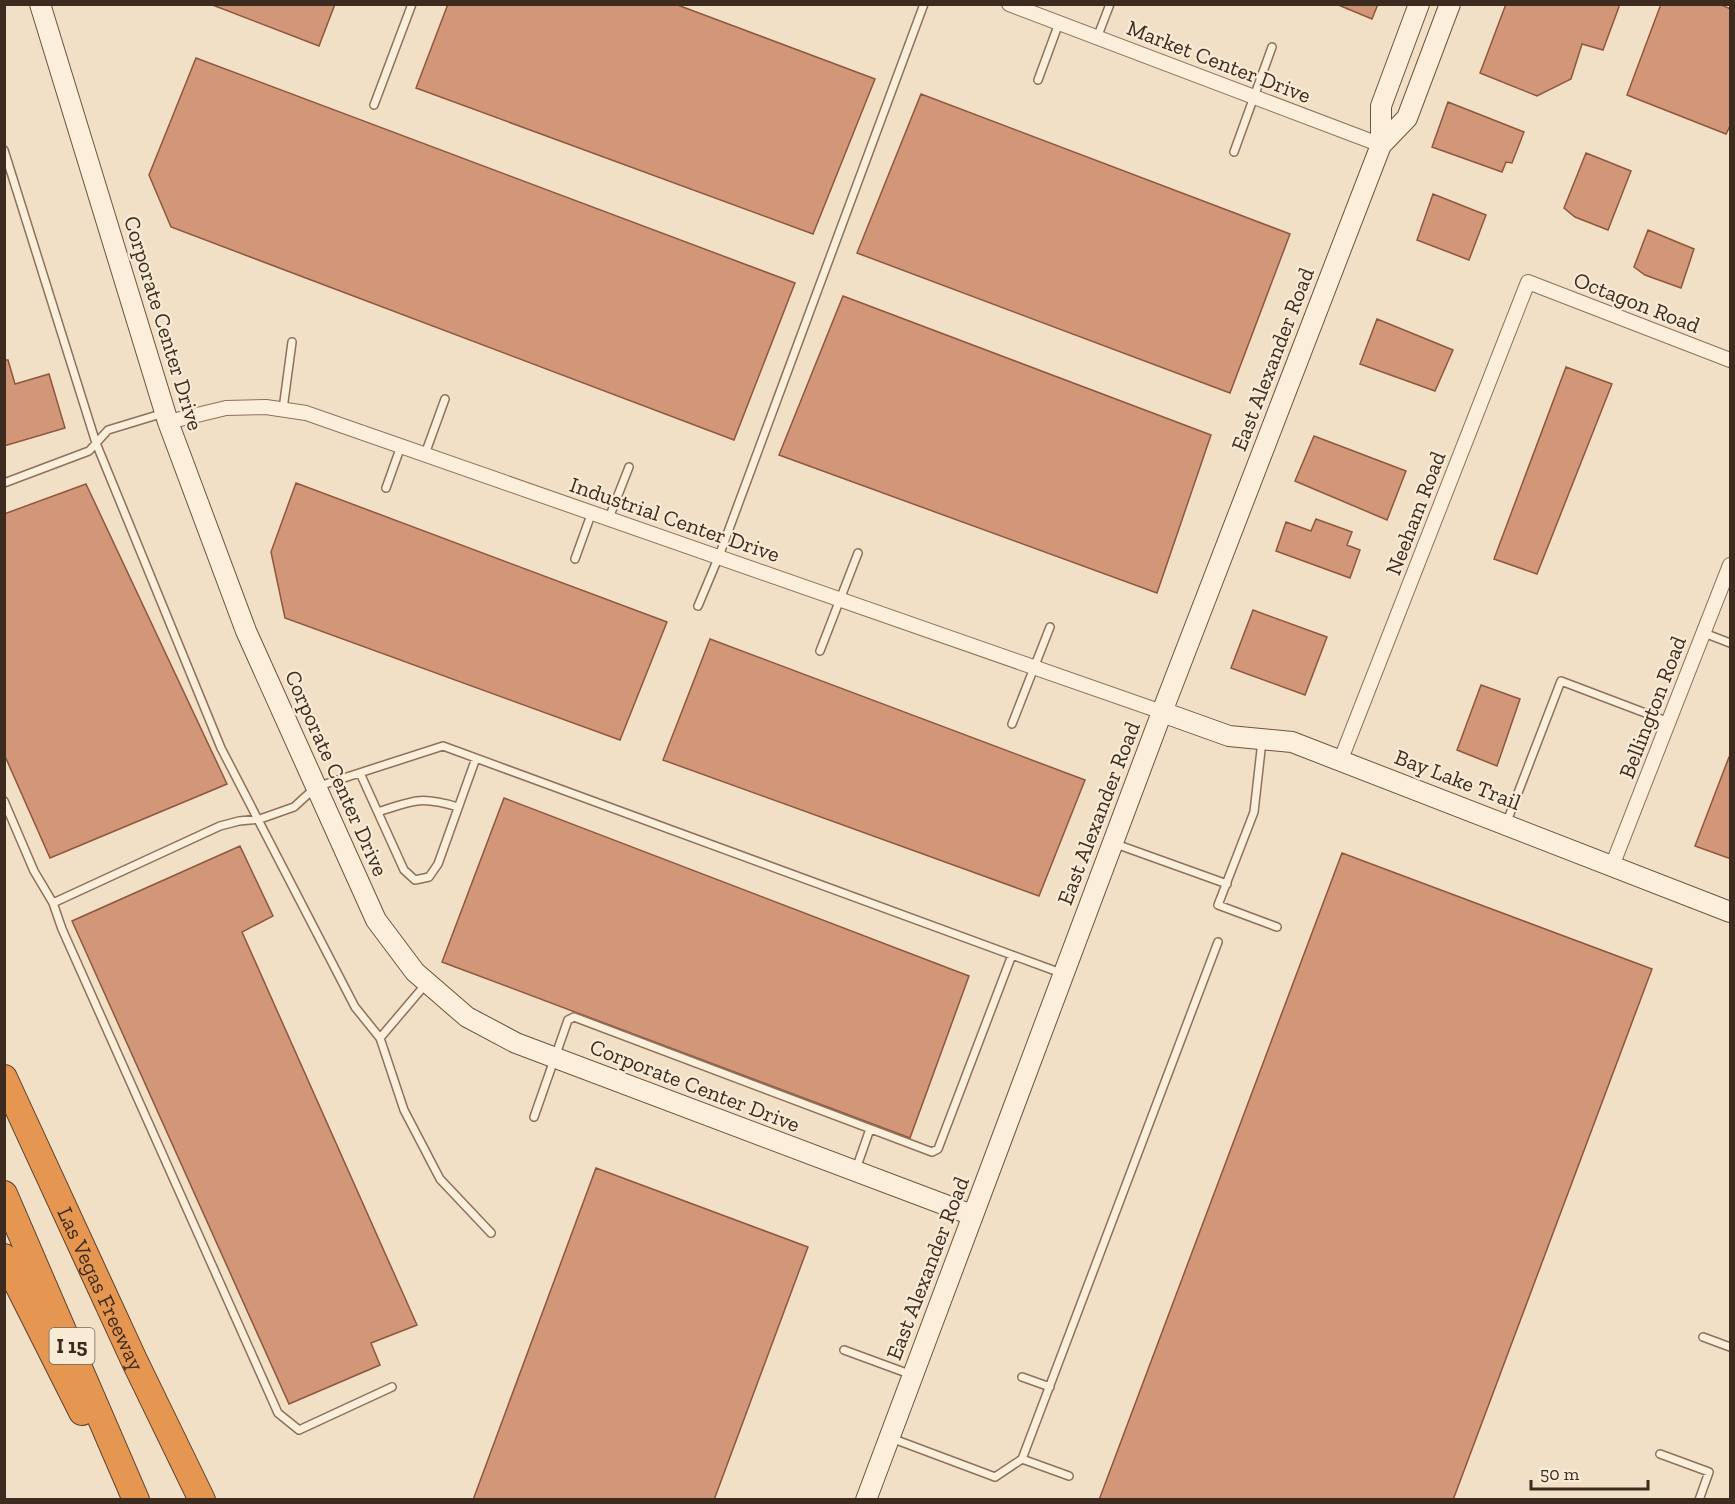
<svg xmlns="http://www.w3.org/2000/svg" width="1735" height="1504" viewBox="0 0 1735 1504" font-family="'Zilla Slab',serif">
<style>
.building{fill:#d29679;stroke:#8f573e;stroke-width:1.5}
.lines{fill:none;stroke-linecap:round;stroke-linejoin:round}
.lane-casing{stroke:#8e715a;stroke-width:10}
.street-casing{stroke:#8e715a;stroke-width:16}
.secondary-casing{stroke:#70523d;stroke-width:22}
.highway-casing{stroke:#5c3f2e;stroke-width:28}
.lane{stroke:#fbeeda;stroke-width:7}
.street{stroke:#fbeeda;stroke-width:14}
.secondary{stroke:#fbeeda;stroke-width:20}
.highway{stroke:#e59752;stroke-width:26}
.labels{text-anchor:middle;stroke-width:4.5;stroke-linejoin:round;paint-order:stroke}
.shield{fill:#f8ebd6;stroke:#756556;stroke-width:1.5}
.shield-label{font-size:21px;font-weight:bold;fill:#3d2b1f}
.street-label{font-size:22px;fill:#3d2b1f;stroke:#f8ebd6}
</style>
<rect width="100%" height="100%" fill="#f1e0c6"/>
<path class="building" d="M 210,4 L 335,4 L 319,46 Z
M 448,4 L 675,4 L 875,79 L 813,234 L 416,88 Z
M 1336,4 L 1378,4 L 1372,19 Z
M 1506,4 L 1620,4 L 1603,50 L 1582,44 L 1571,79 L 1537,96 L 1480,73 Z
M 1661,4 L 1719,4 L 1731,9 L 1731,124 L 1726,134 L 1627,95 Z
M 196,58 L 795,283 L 734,440 L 171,227 L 149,175 Z
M 921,94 L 1290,234 L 1230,393 L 857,253 Z
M 1448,102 L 1524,132 L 1512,163 L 1506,162 L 1502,172 L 1432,147 Z
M 1586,153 L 1631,171 L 1608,230 L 1575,217 L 1564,208 Z
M 1433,194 L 1486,215 L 1469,260 L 1417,240 Z
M 1648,230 L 1694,249 L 1681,288 L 1645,275 L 1634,267 Z
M 843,296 L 1211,435 L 1157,593 L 779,455 Z
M 1377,319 L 1453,350 L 1435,391 L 1360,364 Z
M 4,360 L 8,360 L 15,384 L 49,374 L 65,428 L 4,446 Z
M 1566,367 L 1612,384 L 1537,574 L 1494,559 Z
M 1314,436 L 1406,471 L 1387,520 L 1295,481 Z
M 296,483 L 667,622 L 620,740 L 285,618 L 271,552 Z
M 86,484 L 227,784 L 50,858 L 4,754 L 4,514 Z
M 1316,519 L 1352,532 L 1347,545 L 1360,550 L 1350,578 L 1276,551 L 1286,522 L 1311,531 Z
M 1253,610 L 1327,637 L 1305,695 L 1231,668 Z
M 710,639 L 1085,780 L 1039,896 L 663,760 Z
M 1481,685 L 1520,699 L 1497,766 L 1457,750 Z
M 1729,757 L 1731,757 L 1731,859 L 1695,846 Z
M 504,798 L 969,976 L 910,1138 L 442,962 Z
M 240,846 L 273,916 L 242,932 L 417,1325 L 371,1343 L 380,1365 L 289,1404 L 72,921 Z
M 1342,853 L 1652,969 L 1453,1500 L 1099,1500 Z
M 596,1168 L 808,1247 L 714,1500 L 473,1500 Z"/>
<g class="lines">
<defs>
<path id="lane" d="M 1097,38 L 1110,4
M 1038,80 L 1059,23
M 374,105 L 412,4
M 4,150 L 96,443 L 221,748 L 355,1007 L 380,1038 L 425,985
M 1234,152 L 1272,47
M 283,409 L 292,342
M 425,454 L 445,399
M 4,483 L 89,451 L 108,430 L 164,413
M 386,488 L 401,446
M 609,518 L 629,467
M 575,559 L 592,512
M 698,606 L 719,556 L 924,4
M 1704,633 L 1730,643
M 820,651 L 858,553
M 1012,724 L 1050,627
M 1262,741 L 1254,812 L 1218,905 L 1277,927
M 360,773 L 404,870 L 415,880 L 429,877 L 438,864 L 476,758
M 4,801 L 34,871 L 53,903
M 378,812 C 414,800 421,796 458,807
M 1506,824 L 1561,681 L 1669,722
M 1113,843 L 1227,884
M 380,1038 L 404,1110 L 440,1179 L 491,1233
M 534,1117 L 568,1020 L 574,1017 L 932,1152 L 938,1149 L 1012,955
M 856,1169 L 870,1129
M 1703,1337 L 1730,1347
M 844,1350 L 912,1375
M 1022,1377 L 1050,1387
M 392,1387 L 299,1430 L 278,1413 L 62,929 L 53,903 L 220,826 L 239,821 L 260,819 L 294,807 L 316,787 L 443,746 L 1061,973
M 891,1438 L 995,1477 L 1022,1459 L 1218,942
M 1660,1454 L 1709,1472 L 1699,1500
M 1022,1459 L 1069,1476"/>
<path id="street" d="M 1009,4 L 1381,145
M 168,422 L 226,408 L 266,407 L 306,413 L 1162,712
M 1341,759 L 1528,282 L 1730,360
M 1612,866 L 1730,565"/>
<path id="secondary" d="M 40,4 L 168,422 L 246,631 L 376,920 L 415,972 L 467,1017 L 516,1043 L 972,1215
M 1381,145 L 1407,118 L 1450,4
M 1162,712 L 1229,736 L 1292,742 L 1730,912
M 866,1500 L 1162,712 L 1381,145 L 1381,106 L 1419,4"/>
<g id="highway">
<path id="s1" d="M 4,1078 L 134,1360 L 202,1500"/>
<path d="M 4,1194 L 136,1500"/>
<path d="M 4,1257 L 82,1412"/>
</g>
</defs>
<use href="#lane" class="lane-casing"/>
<use href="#street" class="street-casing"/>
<use href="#secondary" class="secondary-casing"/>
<use href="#highway" class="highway-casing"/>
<use href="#lane" class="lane"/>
<use href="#street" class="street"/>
<use href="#secondary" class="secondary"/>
<use href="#highway" class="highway"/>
</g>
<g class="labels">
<rect class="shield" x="49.5" y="1328" width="45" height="36" rx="4.5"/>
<g class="shield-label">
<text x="72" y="1353">I 15</text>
</g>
<g class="street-label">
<text transform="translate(1219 61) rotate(21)" y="8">Market Center Drive</text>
<text transform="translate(1637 302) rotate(21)" y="8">Octagon Road</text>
<text transform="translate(164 323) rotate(73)" y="8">Corporate Center Drive</text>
<text transform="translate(1272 359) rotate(-69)" y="8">East Alexander Road</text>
<text transform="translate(1415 513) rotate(-69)" y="8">Neeham Road</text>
<text transform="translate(675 519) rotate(19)" y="8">Industrial Center Drive</text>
<text transform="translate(1652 707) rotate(-69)" y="8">Bellington Road</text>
<text transform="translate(337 773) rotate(66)" y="8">Corporate Center Drive</text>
<text transform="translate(1458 779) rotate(21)" y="8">Bay Lake Trail</text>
<text transform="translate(1098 813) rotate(-69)" y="8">East Alexander Road</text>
<text transform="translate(695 1085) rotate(21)" y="8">Corporate Center Drive</text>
<text transform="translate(927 1268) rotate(-69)" y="8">East Alexander Road</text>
<text dy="8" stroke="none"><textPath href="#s1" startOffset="232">Las Vegas Freeway</textPath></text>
</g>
</g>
<rect width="1735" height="1504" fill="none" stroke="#3d2b1f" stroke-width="12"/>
<path d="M1531 1480v9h117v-9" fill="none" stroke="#3d2b1f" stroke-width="3"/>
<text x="1540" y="1480" font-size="18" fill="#3d2b1f" stroke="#f8ebd6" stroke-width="4.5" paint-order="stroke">50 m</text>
</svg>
